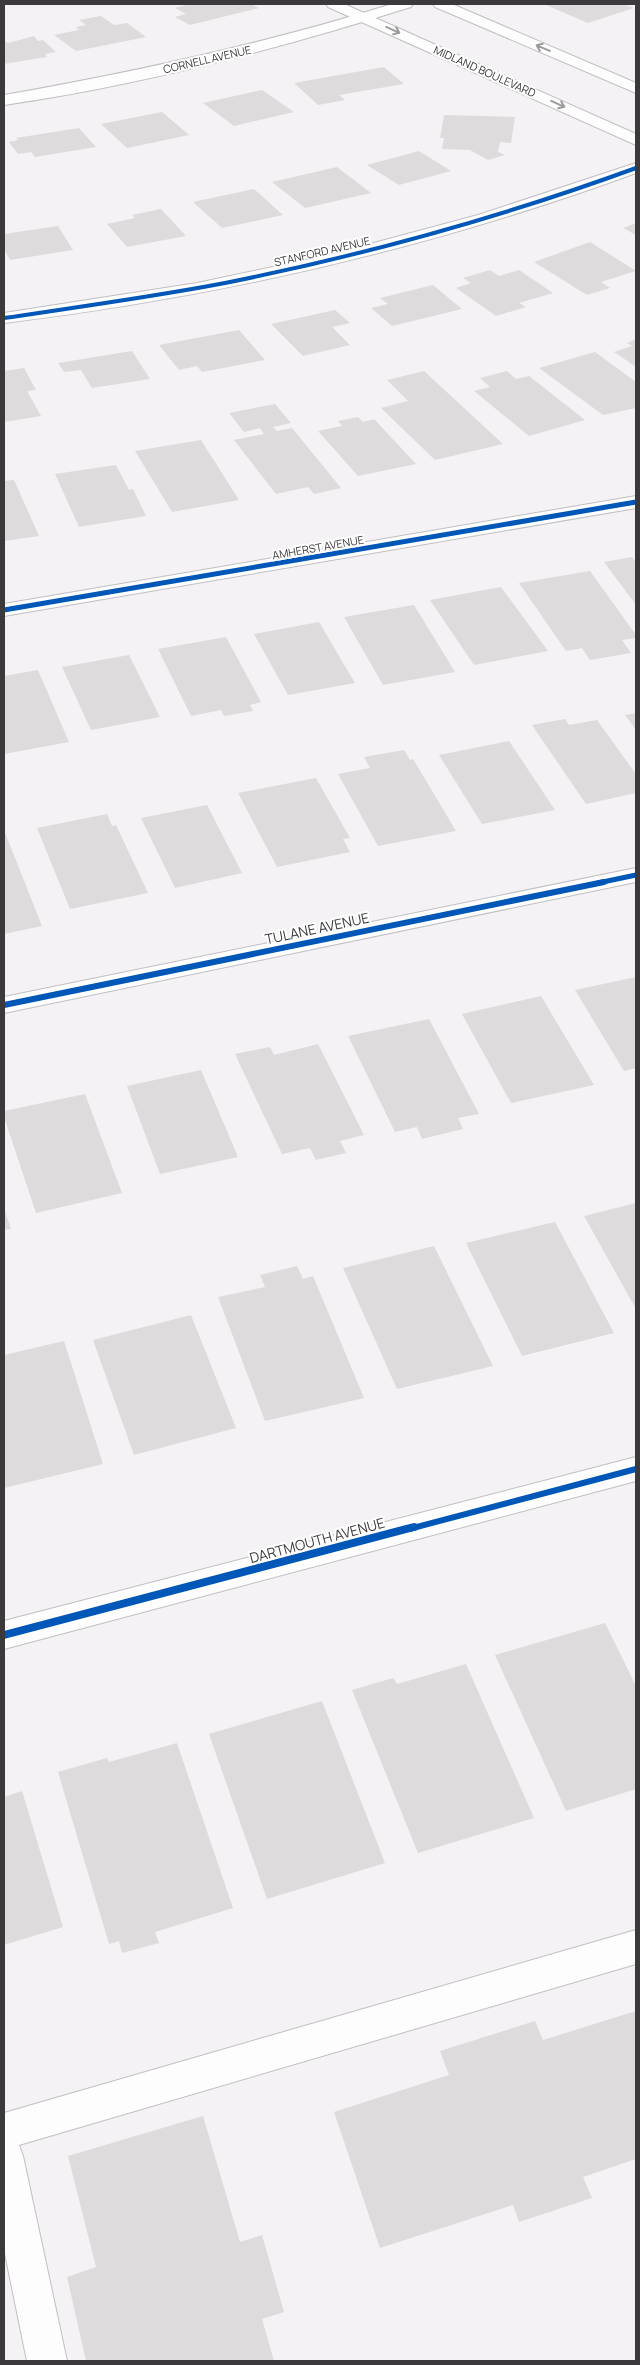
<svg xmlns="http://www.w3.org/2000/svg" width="640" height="2365" font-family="Manrope,sans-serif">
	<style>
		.building { fill: #dddbdb }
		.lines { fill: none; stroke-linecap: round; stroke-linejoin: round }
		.lane-casing { stroke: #c1bfc1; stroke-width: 2 }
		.street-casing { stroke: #c1bfc1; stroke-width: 2 }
		.secondary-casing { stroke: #c1bfc1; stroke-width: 2 }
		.lane { fill: #fdfdfd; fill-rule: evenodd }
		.street { fill: #fdfdfd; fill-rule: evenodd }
		.secondary { fill: #fdfdfd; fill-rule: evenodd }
		.cycleway-far3-casing { stroke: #fff; stroke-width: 5.5 }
		.cycleway-far2-casing { stroke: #fff; stroke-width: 8 }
		.cycleway-far1-casing { stroke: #fff; stroke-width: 9 }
		.cycleway-casing { stroke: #fff; stroke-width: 11 }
		.cycleway-far3 { stroke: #0057b8; stroke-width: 4 }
		.cycleway-far2 { stroke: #0057b8; stroke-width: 5 }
		.cycleway-far1 { stroke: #0057b8; stroke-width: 6 }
		.cycleway { stroke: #0057b8; stroke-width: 8 }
		.oneway { stroke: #9c9b9c }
		.labels { text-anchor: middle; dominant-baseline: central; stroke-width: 4; stroke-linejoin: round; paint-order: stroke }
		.far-street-label { font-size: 11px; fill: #3b393b; stroke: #fff }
		.street-label { font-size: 14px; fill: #3b393b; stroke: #fff }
	</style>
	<rect width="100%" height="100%" fill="#f4f2f4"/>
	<path class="building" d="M 190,4 L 251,4 L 259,8 L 190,25 L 175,17 L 186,14 L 175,8 Z
		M 550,4 L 623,4 L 634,8 L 588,23 L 546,5 Z
		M 101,16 L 114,25 L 127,23 L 146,37 L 76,51 L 54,35 L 79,30 L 76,27 L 86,25 L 79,20 Z
		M 34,36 L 38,41 L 43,40 L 56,52 L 45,54 L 47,57 L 4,64 L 4,41 L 8,43 Z
		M 384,67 L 404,84 L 339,95 L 345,100 L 318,105 L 294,83 Z
		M 262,90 L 294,112 L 234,126 L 203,103 Z
		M 162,112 L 189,135 L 127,148 L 101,124 Z
		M 444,115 L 515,117 L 511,143 L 500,142 L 498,152 L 505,155 L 488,160 L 470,150 L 442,149 L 444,138 L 440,138 Z
		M 79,128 L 96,147 L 35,157 L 31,152 L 18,154 L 9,142 L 18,140 L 16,138 Z
		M 419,151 L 451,171 L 399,185 L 367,165 Z
		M 337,167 L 371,193 L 305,208 L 272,182 Z
		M 254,189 L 283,215 L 222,228 L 193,202 Z
		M 161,209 L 186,236 L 127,247 L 107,224 L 135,218 L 132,215 Z
		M 636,223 L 636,235 L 623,228 Z
		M 58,226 L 73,250 L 10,260 L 4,249 L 4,234 Z
		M 590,242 L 636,271 L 601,282 L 610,288 L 587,295 L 534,262 Z
		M 490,270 L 499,276 L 519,270 L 553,293 L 519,303 L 526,307 L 496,316 L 456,288 L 471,283 L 463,278 Z
		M 433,285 L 462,309 L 392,326 L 371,308 L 388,304 L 380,298 Z
		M 335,310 L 350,323 L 332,327 L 350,345 L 303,356 L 271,324 Z
		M 239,330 L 265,360 L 202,372 L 197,366 L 179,370 L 159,345 Z
		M 636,339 L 636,367 L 614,352 L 632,346 L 627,343 Z
		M 132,351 L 150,379 L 92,388 L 81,370 L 64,372 L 58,363 Z
		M 595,352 L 636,382 L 636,408 L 603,415 L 539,368 Z
		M 24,368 L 36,390 L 27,391 L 41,416 L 4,422 L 4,371 Z
		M 424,371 L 503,444 L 435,460 L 381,408 L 408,401 L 387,380 Z
		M 507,371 L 516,379 L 529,376 L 585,420 L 529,436 L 474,391 L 490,387 L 480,378 Z
		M 275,404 L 291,423 L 273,427 L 277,431 L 292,428 L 341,488 L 314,494 L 308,487 L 276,494 L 234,440 L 264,434 L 260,428 L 244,432 L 229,413 Z
		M 358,417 L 363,422 L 374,419 L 416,464 L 358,476 L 318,431 L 342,426 L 338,421 Z
		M 201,440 L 239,500 L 172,512 L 135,451 Z
		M 116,465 L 129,490 L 133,489 L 146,516 L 79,527 L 55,474 Z
		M 14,480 L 39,536 L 4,541 L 4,481 Z
		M 632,557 L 636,562 L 636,605 L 604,562 Z
		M 590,571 L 636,635 L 636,638 L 622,640 L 631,653 L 590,660 L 582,648 L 566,651 L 519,583 Z
		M 501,587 L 548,651 L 474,665 L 430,600 Z
		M 414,605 L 455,672 L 383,685 L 344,617 Z
		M 319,622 L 355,683 L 288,695 L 254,634 Z
		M 226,637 L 261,702 L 250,705 L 253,711 L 224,716 L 221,710 L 191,716 L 158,649 Z
		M 129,655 L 160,717 L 91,730 L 62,667 Z
		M 38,670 L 69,742 L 4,754 L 4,676 Z
		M 636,713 L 636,730 L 625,715 Z
		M 565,719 L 569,725 L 597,720 L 636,774 L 636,793 L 586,804 L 532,725 Z
		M 509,741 L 555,810 L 482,824 L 439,755 Z
		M 404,750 L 410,760 L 413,759 L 456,831 L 378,846 L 338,774 L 370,768 L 364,757 Z
		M 316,778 L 350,838 L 343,839 L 350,852 L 277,867 L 238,793 Z
		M 207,805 L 242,873 L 175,888 L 141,818 Z
		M 107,814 L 112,826 L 116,825 L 148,893 L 70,909 L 37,828 Z
		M 4,830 L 42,926 L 4,934 Z
		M 636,977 L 636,1068 L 624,1071 L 575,990 Z
		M 541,996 L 594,1085 L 511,1103 L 462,1014 Z
		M 429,1019 L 479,1114 L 458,1118 L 463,1129 L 422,1139 L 417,1127 L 395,1132 L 348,1036 Z
		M 318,1044 L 364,1135 L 340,1141 L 346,1153 L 316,1160 L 310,1148 L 282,1154 L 235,1054 L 270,1047 L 274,1055 Z
		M 201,1070 L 238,1157 L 160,1174 L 127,1086 Z
		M 85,1094 L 122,1193 L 36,1213 L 4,1117 L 4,1111 Z
		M 636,1203 L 636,1309 L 584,1216 Z
		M 4,1208 L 11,1229 L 4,1230 Z
		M 555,1222 L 614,1333 L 522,1356 L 466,1243 Z
		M 434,1246 L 493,1366 L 397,1389 L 343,1268 Z
		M 297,1266 L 303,1279 L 313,1276 L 364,1398 L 265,1421 L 218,1297 L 265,1287 L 260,1275 Z
		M 191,1315 L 236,1428 L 134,1455 L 93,1340 Z
		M 64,1341 L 103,1464 L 4,1488 L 4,1355 Z
		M 605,1623 L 636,1686 L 636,1789 L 566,1811 L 495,1655 Z
		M 466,1664 L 534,1818 L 418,1853 L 352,1690 L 393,1678 L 397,1684 Z
		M 322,1701 L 385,1863 L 267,1899 L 209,1734 Z
		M 177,1743 L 233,1908 L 155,1932 L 159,1943 L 122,1953 L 119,1941 L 109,1944 L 58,1772 L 107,1758 L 109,1762 Z
		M 22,1791 L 63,1927 L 4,1945 L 4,1797 Z
		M 636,2011 L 636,2159 L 583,2177 L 592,2198 L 519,2222 L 513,2205 L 380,2248 L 334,2112 L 449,2075 L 440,2051 L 535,2021 L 543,2040 Z
		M 203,2116 L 240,2242 L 262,2235 L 284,2312 L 262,2319 L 274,2361 L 86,2361 L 67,2277 L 96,2267 L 68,2156 Z"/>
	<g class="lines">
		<g class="lane-casing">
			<path id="lane" d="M 636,1930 L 636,1964 L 19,2145 L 23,2156 L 67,2361 L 27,2361 L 4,2249 L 4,2113 Z"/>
		</g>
		<g class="street-casing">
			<path id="street" d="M 392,4 L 413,4 L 411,7 C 278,49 142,85 4,105 L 4,95 C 135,72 264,44 392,4 Z
				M 636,163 L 636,173 C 432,248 219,297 4,323 L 4,313 L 197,283 L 329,255 L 478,215 Z
				M 636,496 L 636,508 L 4,616 L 4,604 Z
				M 636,868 L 636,882 L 4,1013 L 4,997 Z
				M 636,1457 L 636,1481 L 4,1649 L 4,1621 Z"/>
		</g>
		<g class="secondary-casing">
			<path id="secondary" d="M 326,4 L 344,4 L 636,134 L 636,145 L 328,7 Z
				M 433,4 L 452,4 L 636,83 L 636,93 L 435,7 Z"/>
		</g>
		<use href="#lane" class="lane"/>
		<use href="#street" class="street"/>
		<use href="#secondary" class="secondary"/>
		<g class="cycleway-far3-casing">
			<path id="cycleway-far3" d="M 4,318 C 78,307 152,297 225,283 C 365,255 502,217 636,168"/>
		</g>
		<g class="cycleway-far2-casing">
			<path id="cycleway-far2" d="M 4,610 L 636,502
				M 598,883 L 636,875"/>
		</g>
		<g class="cycleway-far1-casing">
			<path id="cycleway-far1" d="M 4,1005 L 604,882
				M 409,1529 L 636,1469"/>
		</g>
		<g class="cycleway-casing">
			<path id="cycleway" d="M 4,1635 L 414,1527"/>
		</g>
		<use href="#cycleway-far3" class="cycleway-far3"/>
		<use href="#cycleway-far2" class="cycleway-far2"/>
		<use href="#cycleway-far1" class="cycleway-far1"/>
		<use href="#cycleway" class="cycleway"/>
	</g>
	<defs><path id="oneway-shaft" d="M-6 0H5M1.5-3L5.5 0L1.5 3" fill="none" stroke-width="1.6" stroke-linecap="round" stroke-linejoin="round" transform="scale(1.25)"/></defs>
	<g class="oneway">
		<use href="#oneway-shaft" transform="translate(393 30) rotate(24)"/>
		<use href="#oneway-shaft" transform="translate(543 48) rotate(-157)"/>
		<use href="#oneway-shaft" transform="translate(558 104) rotate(24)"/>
	</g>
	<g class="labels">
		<g class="far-street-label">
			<text transform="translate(207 59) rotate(-13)">CORNELL AVENUE</text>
			<text transform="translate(485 71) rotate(24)">MIDLAND BOULEVARD</text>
			<text transform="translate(322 251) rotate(-13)">STANFORD AVENUE</text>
			<text transform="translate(318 547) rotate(-10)">AMHERST AVENUE</text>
		</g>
		<g class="street-label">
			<text transform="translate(317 928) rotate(-12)">TULANE AVENUE</text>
			<text transform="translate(317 1540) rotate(-15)">DARTMOUTH AVENUE</text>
		</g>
	</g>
	<rect width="640" height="2365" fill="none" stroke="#3b393b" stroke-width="10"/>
</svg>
